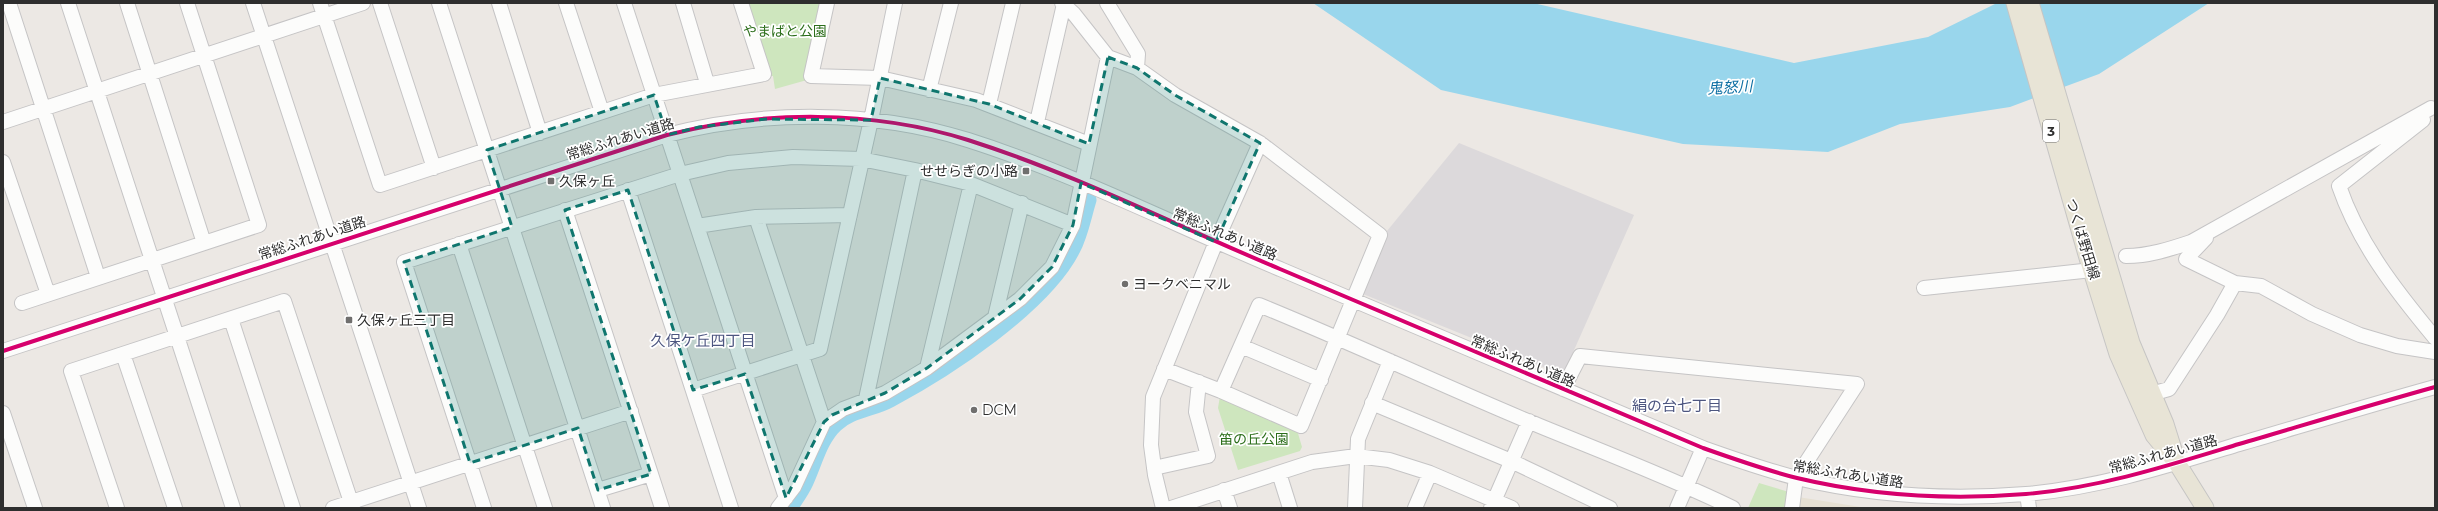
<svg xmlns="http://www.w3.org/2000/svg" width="2438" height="511" font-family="Montserrat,'Noto Sans JP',sans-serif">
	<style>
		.industrial { fill: #dcd9db }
		.education { fill: #e6e0d3 }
		.green { fill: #cee6be }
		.water { fill: #99d6ec }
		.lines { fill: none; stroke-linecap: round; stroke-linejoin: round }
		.river { stroke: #99d6ec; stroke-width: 17 }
		.minor-casing { stroke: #c5c4c5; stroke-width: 16 }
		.major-casing { stroke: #c6c5c4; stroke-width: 19 }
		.minor { stroke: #fcfcfb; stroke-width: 14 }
		.major { stroke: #e8e4d6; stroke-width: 17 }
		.cycleway-casing { stroke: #fff; stroke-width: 6 }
		.cycleway { stroke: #d6006c; stroke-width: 4 }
		.marked { fill: #0f766e; fill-opacity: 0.2; stroke: #0f766e; stroke-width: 3; stroke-dasharray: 8 5; stroke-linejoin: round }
		.poi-dot { fill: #706f6e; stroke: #fff; stroke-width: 1.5 }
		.labels { text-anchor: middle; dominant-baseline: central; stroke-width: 3.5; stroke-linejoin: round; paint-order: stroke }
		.shield { fill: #fff; stroke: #6d6d6d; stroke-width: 1 }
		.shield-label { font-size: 13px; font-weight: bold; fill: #2e2e2e }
		.park-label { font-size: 14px; fill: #2c6e1b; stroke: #fff }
		.street-label { font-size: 14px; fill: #2e2e2e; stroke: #fff }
		.poi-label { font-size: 14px; fill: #2e2e2e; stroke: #fff; text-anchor: start }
		.water-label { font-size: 15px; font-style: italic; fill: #0d6fa3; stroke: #fff }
		.neighbourhood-label { font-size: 15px; fill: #4d5680; stroke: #fff }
	</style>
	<rect width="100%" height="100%" fill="#ece8e4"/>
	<path class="industrial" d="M 1459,143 L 1634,215 L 1563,375 L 1363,294 L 1387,231 Z"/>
	<path class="education" d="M 1798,497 L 1867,508 L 1796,508 Z"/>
	<path class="green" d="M 746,3 L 821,3 L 807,80 L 775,89 L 773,76 L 768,76 Z
		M 1220,396 L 1297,430 L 1302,447 L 1300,451 L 1238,470 L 1218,408 Z
		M 1759,483 L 1789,492 L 1787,508 L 1748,508 Z"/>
	<path class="water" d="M 1313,3 L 1533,3 L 1794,63 L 1928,37 L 1997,3 L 2209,3 L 2099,74 L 2010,107 L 1900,124 L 1828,152 L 1683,144 L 1441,90 Z"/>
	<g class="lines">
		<path class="river" d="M 789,508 C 794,500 801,491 805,482 C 814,463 819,439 835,424 C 851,409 872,409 890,399 C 946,369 1043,306 1072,249 C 1080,234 1083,216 1088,200"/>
		<g class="minor-casing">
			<path id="minor" d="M 9,3 L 98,277
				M 68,3 L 233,508
				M 127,3 L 204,243
				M 253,3 L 419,508
				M 320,3 L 380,185 L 654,95 L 764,74 L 741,3
				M 380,3 L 434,168
				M 439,3 L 603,508
				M 499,3 L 540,133
				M 566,3 L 602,112
				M 624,3 L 786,498
				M 683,3 L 707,83
				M 827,3 L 811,76 L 880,78 L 976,100 L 1089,144
				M 1062,3 L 1074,14 L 1108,57 L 1137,68 L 1175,95 L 1260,143 L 1380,235 L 1301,426 L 1221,391 L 1164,369
				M 1107,3 L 1138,54 L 1137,68
				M 929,90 L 951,3
				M 989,104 L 1013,3
				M 2423,120 L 2339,186 C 2359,244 2396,291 2435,338
				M 3,122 L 363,3
				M 1037,122 L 1064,4
				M 3,162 L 48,294
				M 628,190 L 731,508
				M 565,210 L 662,508
				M 756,217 L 824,422
				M 697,226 L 756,217 L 850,215
				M 2206,238 L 2186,259 L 2235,283
				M 459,244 L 545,508
				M 2126,256 C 2149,256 2170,249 2191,242 L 2431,108
				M 1924,288 L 2092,270
				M 22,303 L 259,225 L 187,3
				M 995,317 L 1022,203
				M 231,319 L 293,508
				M 1241,346 L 1321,380
				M 3,351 L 667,135 C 763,110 873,110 968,140 C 1075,174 1177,226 1280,269 C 1421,329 1562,389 1703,448 C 1734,459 1765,470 1797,478 C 1872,496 1950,500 2026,494 C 2099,488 2170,465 2239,444 C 2304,425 2370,405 2435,387
				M 123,354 L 175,508
				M 927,368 L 971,184
				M 1563,389 L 1580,356 L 1857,384 L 1796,478 L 1792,508
				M 693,390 L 820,349 L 871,120 L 895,3
				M 1221,391 L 1259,305 C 1350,342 1439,384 1530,422 C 1598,450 1667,476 1733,508
				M 2151,394 L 2169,389 L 2217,315 L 2235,283 L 2261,286 L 2312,314 L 2360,335 L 2397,346 L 2435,352
				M 866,399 L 915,170
				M 1372,403 L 1511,461 L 1610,508
				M 3,413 L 35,508
				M 1154,468 L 1208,456 L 1196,412 L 1199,382
				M 1279,473 L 1290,508
				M 598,490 L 651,474
				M 1224,490 L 1230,508
				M 2027,494 L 2029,508
				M 117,508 L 71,371 L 284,301 L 353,508
				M 333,508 L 631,411
				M 484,508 L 404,262 L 680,174 L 728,163 L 793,157 L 861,159 L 915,170 L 971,184 L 1073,225
				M 778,508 L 794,487 L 824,422 L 843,409 L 885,393 L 927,368 L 1020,299 L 1052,267 L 1073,225 L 1108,57
				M 1163,508 L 1155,475 L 1151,445 L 1153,397 L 1216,242 L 1260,143
				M 1171,508 L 1312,462 L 1356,456 L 1389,460 L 1430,473 L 1512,508
				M 1355,508 L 1358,439 L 1390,361
				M 1415,508 L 1430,473
				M 1491,508 L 1529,421
				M 1677,508 L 1703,448"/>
		</g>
		<g class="major-casing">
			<path id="major" d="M 2015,3 L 2088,258 L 2118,354 L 2154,435 L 2177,463 L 2205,508
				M 2030,3 L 2131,343 L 2165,424 L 2175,456"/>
		</g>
		<use href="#minor" class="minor"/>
		<use href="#major" class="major"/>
		<g class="cycleway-casing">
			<path id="cycleway" d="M 3,351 L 667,135 C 763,110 873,110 968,140 C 1075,174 1177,226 1280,269 C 1421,329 1562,389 1703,448 C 1734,459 1765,470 1797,478 C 1872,496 1950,500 2026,494 C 2099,488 2170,465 2239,444 C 2304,425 2370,405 2435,387"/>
		</g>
		<use href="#cycleway" class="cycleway"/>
	</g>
	<path class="marked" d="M 1108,57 L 1137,68 L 1175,95 L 1260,143 L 1216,242 L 1081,183 L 1073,225 L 1052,267 L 1020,299 L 927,368 L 885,393 L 832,415 L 824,422 L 786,498 L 745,374 L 693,390 L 628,190 L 565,210 L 651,474 L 598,490 L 578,428 L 470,463 L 404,262 L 512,227 L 487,150 L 654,95 L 667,135 L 699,127 L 766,119 L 871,120 L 880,78 L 989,104 L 1089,144 Z"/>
	<g class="poi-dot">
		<rect x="1022" y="167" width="8" height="8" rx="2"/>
		<rect x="547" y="177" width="8" height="8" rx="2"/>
		<circle cx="1125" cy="284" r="4"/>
		<rect x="345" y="316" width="8" height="8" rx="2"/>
		<circle cx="974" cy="410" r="4"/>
	</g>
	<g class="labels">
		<rect class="shield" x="2043" y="120" width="16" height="22" rx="3"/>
		<g class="shield-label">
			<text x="2051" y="131">3</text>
		</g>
		<g class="park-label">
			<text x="785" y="31">やまばと公園</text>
			<text x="1254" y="439">笛の丘公園</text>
		</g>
		<g class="street-label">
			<text transform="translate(620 139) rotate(-17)">常総ふれあい道路</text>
			<text transform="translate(1225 234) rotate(23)">常総ふれあい道路</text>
			<text transform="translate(312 238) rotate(-18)">常総ふれあい道路</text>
			<text transform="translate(2083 239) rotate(73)">つくば野田線</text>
			<text transform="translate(1523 361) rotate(23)">常総ふれあい道路</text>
			<text transform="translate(2163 454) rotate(-15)">常総ふれあい道路</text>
			<text transform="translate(1848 474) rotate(9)">常総ふれあい道路</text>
		</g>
		<g class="poi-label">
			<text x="1018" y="171" text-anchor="end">せせらぎの小路</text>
			<text x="559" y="181">久保ヶ丘</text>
			<text x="1133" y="284">ヨークベニマル</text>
			<text x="357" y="320">久保ヶ丘三丁目</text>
			<text x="982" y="410">DCM</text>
		</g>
		<g class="water-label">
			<text transform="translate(1730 87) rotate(-3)">鬼怒川</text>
		</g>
		<g class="neighbourhood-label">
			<text x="703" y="340">久保ケ丘四丁目</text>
			<text x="1677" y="405">絹の台七丁目</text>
		</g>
	</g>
	<rect width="2438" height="511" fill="none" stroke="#2e2e2e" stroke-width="8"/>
</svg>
